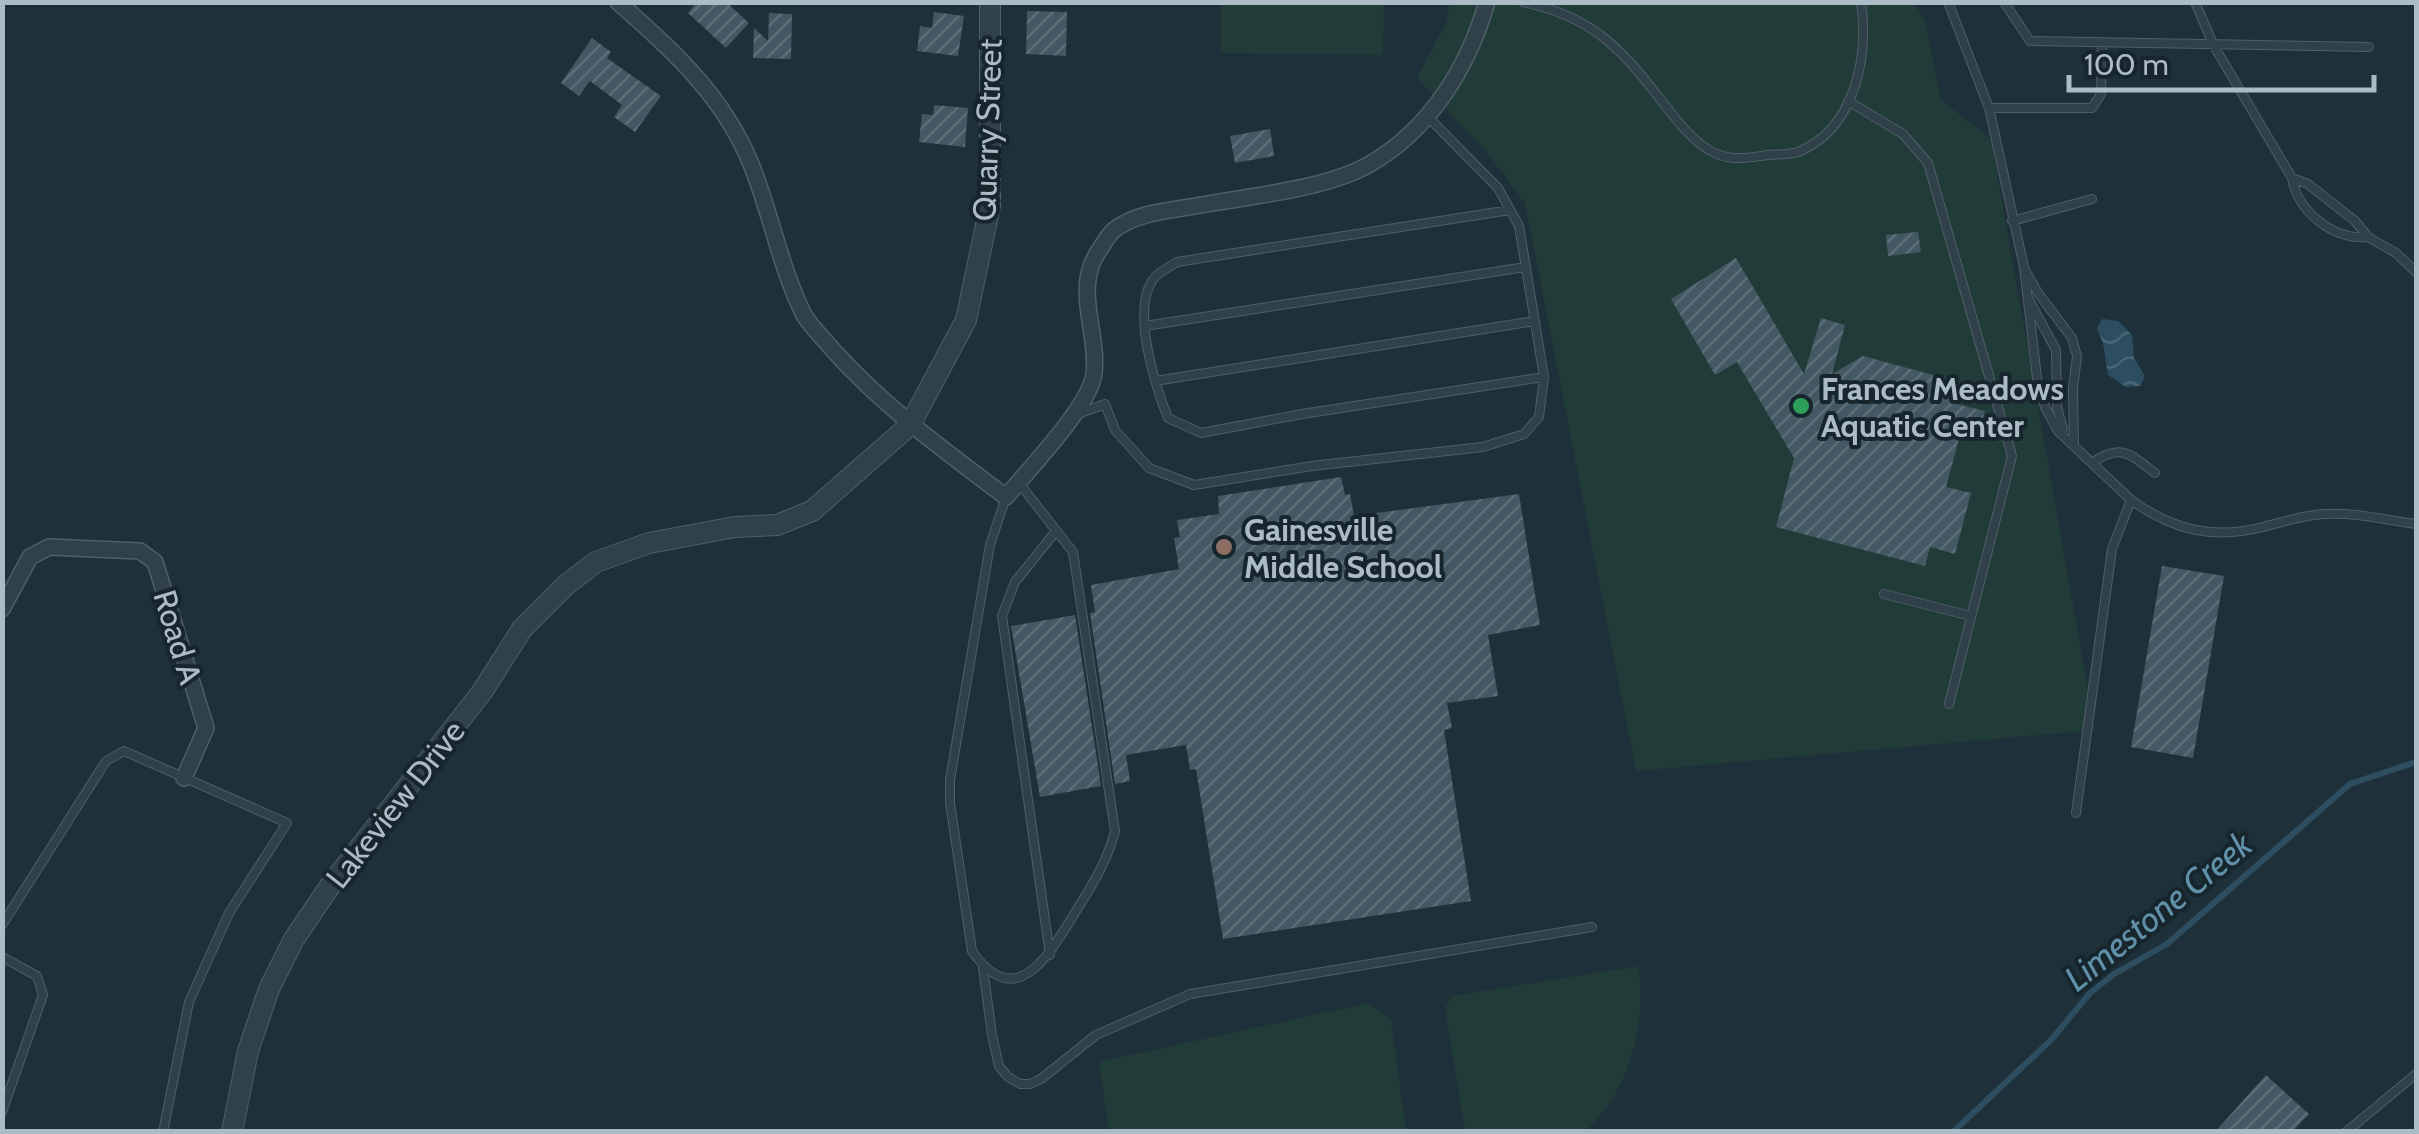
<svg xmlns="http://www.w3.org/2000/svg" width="2419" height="1134" font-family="Cabin,sans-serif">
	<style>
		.pitch { fill: #213c38 }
		.water { fill: url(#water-waves) }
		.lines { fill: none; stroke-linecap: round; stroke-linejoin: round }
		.stream { stroke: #2d4e60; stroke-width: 6 }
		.building { fill: url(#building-hatch) }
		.service-casing { stroke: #4f5f67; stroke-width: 10 }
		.minor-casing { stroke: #4f5f67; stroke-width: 18 }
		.tertiary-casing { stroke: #4f5f67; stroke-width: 22 }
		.service { stroke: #314149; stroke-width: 8 }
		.minor { stroke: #314149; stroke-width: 15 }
		.tertiary { stroke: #314149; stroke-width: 20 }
		.leisure-dot { fill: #2e9e5b; stroke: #17262d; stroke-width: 4 }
		.education-dot { fill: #8d6e63; stroke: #17262d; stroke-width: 4 }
		.labels { text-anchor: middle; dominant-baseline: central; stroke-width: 8; stroke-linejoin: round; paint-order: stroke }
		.street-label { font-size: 32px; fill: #abbcc6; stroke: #17262d }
		.poi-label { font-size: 32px; font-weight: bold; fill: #abbcc6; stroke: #17262d; text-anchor: start }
		.water-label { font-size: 35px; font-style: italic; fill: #6091a9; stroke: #17262d }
	</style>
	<defs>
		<pattern id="water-waves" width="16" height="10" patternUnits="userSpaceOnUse" patternTransform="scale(2.5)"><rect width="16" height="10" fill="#2d4e60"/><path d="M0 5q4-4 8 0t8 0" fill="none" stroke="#496675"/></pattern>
		<pattern id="building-hatch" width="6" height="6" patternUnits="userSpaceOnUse" patternTransform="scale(2.5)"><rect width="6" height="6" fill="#435863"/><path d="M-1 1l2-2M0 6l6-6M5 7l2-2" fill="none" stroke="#5b6e78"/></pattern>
	</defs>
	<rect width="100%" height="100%" fill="#1e3039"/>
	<path class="pitch" d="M 1221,3 L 1384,3 L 1383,55 L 1221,53 Z
		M 1449,3 L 1915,3 L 1926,25 L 1941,100 L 1991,139 L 2095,730 L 1636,771 L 1525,203 L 1486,151 L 1417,78 L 1447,20 Z
		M 1638,966 C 1647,1026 1630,1089 1585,1132 L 1465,1131 L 1445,1008 L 1452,996 Z
		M 1368,1003 L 1391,1019 L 1406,1131 L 1109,1131 L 1099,1062 Z"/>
	<path class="water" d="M 2102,319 L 2118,321 L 2132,335 L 2134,358 L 2145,376 L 2140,386 L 2126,387 L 2108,375 L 2103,343 L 2097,329 Z"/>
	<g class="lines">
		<path class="stream" d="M 1953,1132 L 2051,1040 L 2090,993 L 2114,974 L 2167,944 L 2350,784 L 2416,762"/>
	</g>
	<path class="building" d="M 697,2 L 726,2 L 749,23 L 726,48 L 688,13 Z
		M 1027,11 L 1067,12 L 1066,56 L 1026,54 Z
		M 934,12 L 964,16 L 958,56 L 917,51 L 920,26 L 932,28 Z
		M 769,13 L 792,14 L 791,59 L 753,58 L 754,28 L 768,41 Z
		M 592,38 L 611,52 L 607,58 L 661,96 L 635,132 L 614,117 L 622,105 L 590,81 L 579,96 L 561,83 Z
		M 934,105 L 968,108 L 965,147 L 919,142 L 922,114 L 933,115 Z
		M 1270,129 L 1274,156 L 1235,163 L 1230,136 Z
		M 1918,232 L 1921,252 L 1888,256 L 1886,235 Z
		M 1736,258 L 1804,374 L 1821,318 L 1845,325 L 1832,374 L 1863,356 L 1963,383 L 1957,404 L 1985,411 L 1977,440 L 1960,435 L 1946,487 L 1971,493 L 1955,554 L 1930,547 L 1925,566 L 1776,527 L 1794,458 L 1737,362 L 1715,375 L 1671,299 Z
		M 1341,477 L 1345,495 L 1350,494 L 1354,516 L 1519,494 L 1540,625 L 1488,635 L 1498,696 L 1447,703 L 1452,728 L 1444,730 L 1471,901 L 1223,939 L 1196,769 L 1190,770 L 1186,745 L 1126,755 L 1130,781 L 1115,784 L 1090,613 L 1095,612 L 1091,585 L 1179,569 L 1174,538 L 1180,537 L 1177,520 L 1219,514 L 1218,496 Z
		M 2162,566 L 2224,576 L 2193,758 L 2131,747 Z
		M 1075,615 L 1101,786 L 1040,797 L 1011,626 Z
		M 2266,1075 L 2309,1114 L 2292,1132 L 2215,1132 Z"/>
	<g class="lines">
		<g class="service-casing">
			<path id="service" d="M 1523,2 C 1588,16 1618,44 1657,95 C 1672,114 1688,137 1709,150 C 1729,162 1746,158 1768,155 C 1777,154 1789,155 1798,152 C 1855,129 1869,57 1861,2
				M 1948,2 L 1989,108 L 2092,108 L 2101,94 L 2102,43
				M 2004,2 L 2030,41 L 2369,47
				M 2195,2 L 2214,46 L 2292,178 C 2298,212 2333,240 2368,237
				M 1848,101 L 1903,134 L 1928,163 L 2012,456 L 1949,704
				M 1989,108 L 2024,267 L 2038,386 L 2045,407 L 2058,431 L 2131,500
				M 2292,178 L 2308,184 L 2355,221 L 2368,237 L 2396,253 L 2416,272
				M 1510,210 L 1177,262 C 1170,267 1156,273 1152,281 C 1132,312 1155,386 1168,418 L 1201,433 L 1302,414 L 1544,377
				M 2012,221 L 2092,199
				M 2025,270 L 2038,293 L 2072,338 L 2077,356 L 2073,389 L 2074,444
				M 2029,300 L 2056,350 L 2057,407 L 2063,429
				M 1145,326 L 1526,267
				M 1155,381 L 1535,321
				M 1078,414 L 1105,404 L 1115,430 L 1149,468 L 1194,485 L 1312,466 L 1483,447 L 1524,434 L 1539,417 L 1544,377 L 1519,226 L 1498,188 L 1427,116
				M 2093,462 C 2121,443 2130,454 2155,473
				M 1006,497 L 990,545 L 950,780 L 950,803 L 972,951 C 1015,1013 1048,957 1073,916 C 1090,888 1107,863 1115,831 L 1073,552 L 1019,483
				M 1884,594 L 1971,616
				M 2076,813 L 2112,549 L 2131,500 C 2173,530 2213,540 2263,527 C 2283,522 2303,515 2324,514 C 2354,512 2386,520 2416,524
				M 2,925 L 106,761 L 124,751 L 287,823 L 229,913 L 189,1002 L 163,1132
				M 1050,955 L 1002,616 L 1015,582 L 1056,531
				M 2,957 L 37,976 L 43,995 L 2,1112
				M 983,968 L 992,1035 L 999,1066 L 1008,1077 L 1020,1084 L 1030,1084 L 1041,1079 L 1096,1035 L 1190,994 L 1592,927
				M 2346,1132 L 2416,1074"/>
		</g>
		<g class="minor-casing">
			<path id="minor" d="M 618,2 C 673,51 723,95 751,164 C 771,213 780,267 804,315 C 811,327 824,339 833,350 C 884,407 945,451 1006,497 C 1028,470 1090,406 1094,374 C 1099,330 1072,288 1100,249 C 1104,243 1109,234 1114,230 C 1136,212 1174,210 1201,205 C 1250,196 1327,189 1370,164 C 1430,129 1468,68 1487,2
				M 2,609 L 30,557 L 49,547 L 140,551 L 155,562 L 206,728 L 184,778"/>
		</g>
		<g class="tertiary-casing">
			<path id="tertiary" d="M 232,1132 L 248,1051 L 269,989 L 294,939 L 332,883 L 482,692 L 522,629 L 566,585 L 596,562 L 649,543 L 735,527 L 777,525 L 812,511 L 910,425 L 966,320 L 990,206 L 990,2"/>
		</g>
		<use href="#service" class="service"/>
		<use href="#minor" class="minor"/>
		<use href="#tertiary" class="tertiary"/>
	</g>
	<circle class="leisure-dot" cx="1801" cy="406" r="10"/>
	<circle class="education-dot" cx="1224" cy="547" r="10"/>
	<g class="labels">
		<g class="street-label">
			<text transform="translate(987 130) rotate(-88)">Quarry Street</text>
			<text transform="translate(178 637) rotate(73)">Road A</text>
			<text transform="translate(395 804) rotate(-52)">Lakeview Drive</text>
		</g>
		<g class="poi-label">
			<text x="1821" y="388">Frances Meadows<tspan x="1821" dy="37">Aquatic Center</tspan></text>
			<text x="1244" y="529">Gainesville<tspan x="1244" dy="37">Middle School</tspan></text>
		</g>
		<g class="water-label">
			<text transform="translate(2158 911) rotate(-39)">Limestone Creek</text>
		</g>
	</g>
	<rect width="2419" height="1134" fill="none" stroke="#abbcc6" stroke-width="10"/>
	<path d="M2069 75v15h305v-15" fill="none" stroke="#abbcc6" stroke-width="5"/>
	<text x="2084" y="75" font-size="30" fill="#abbcc6" stroke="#17262d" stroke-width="8" paint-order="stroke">100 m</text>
</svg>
